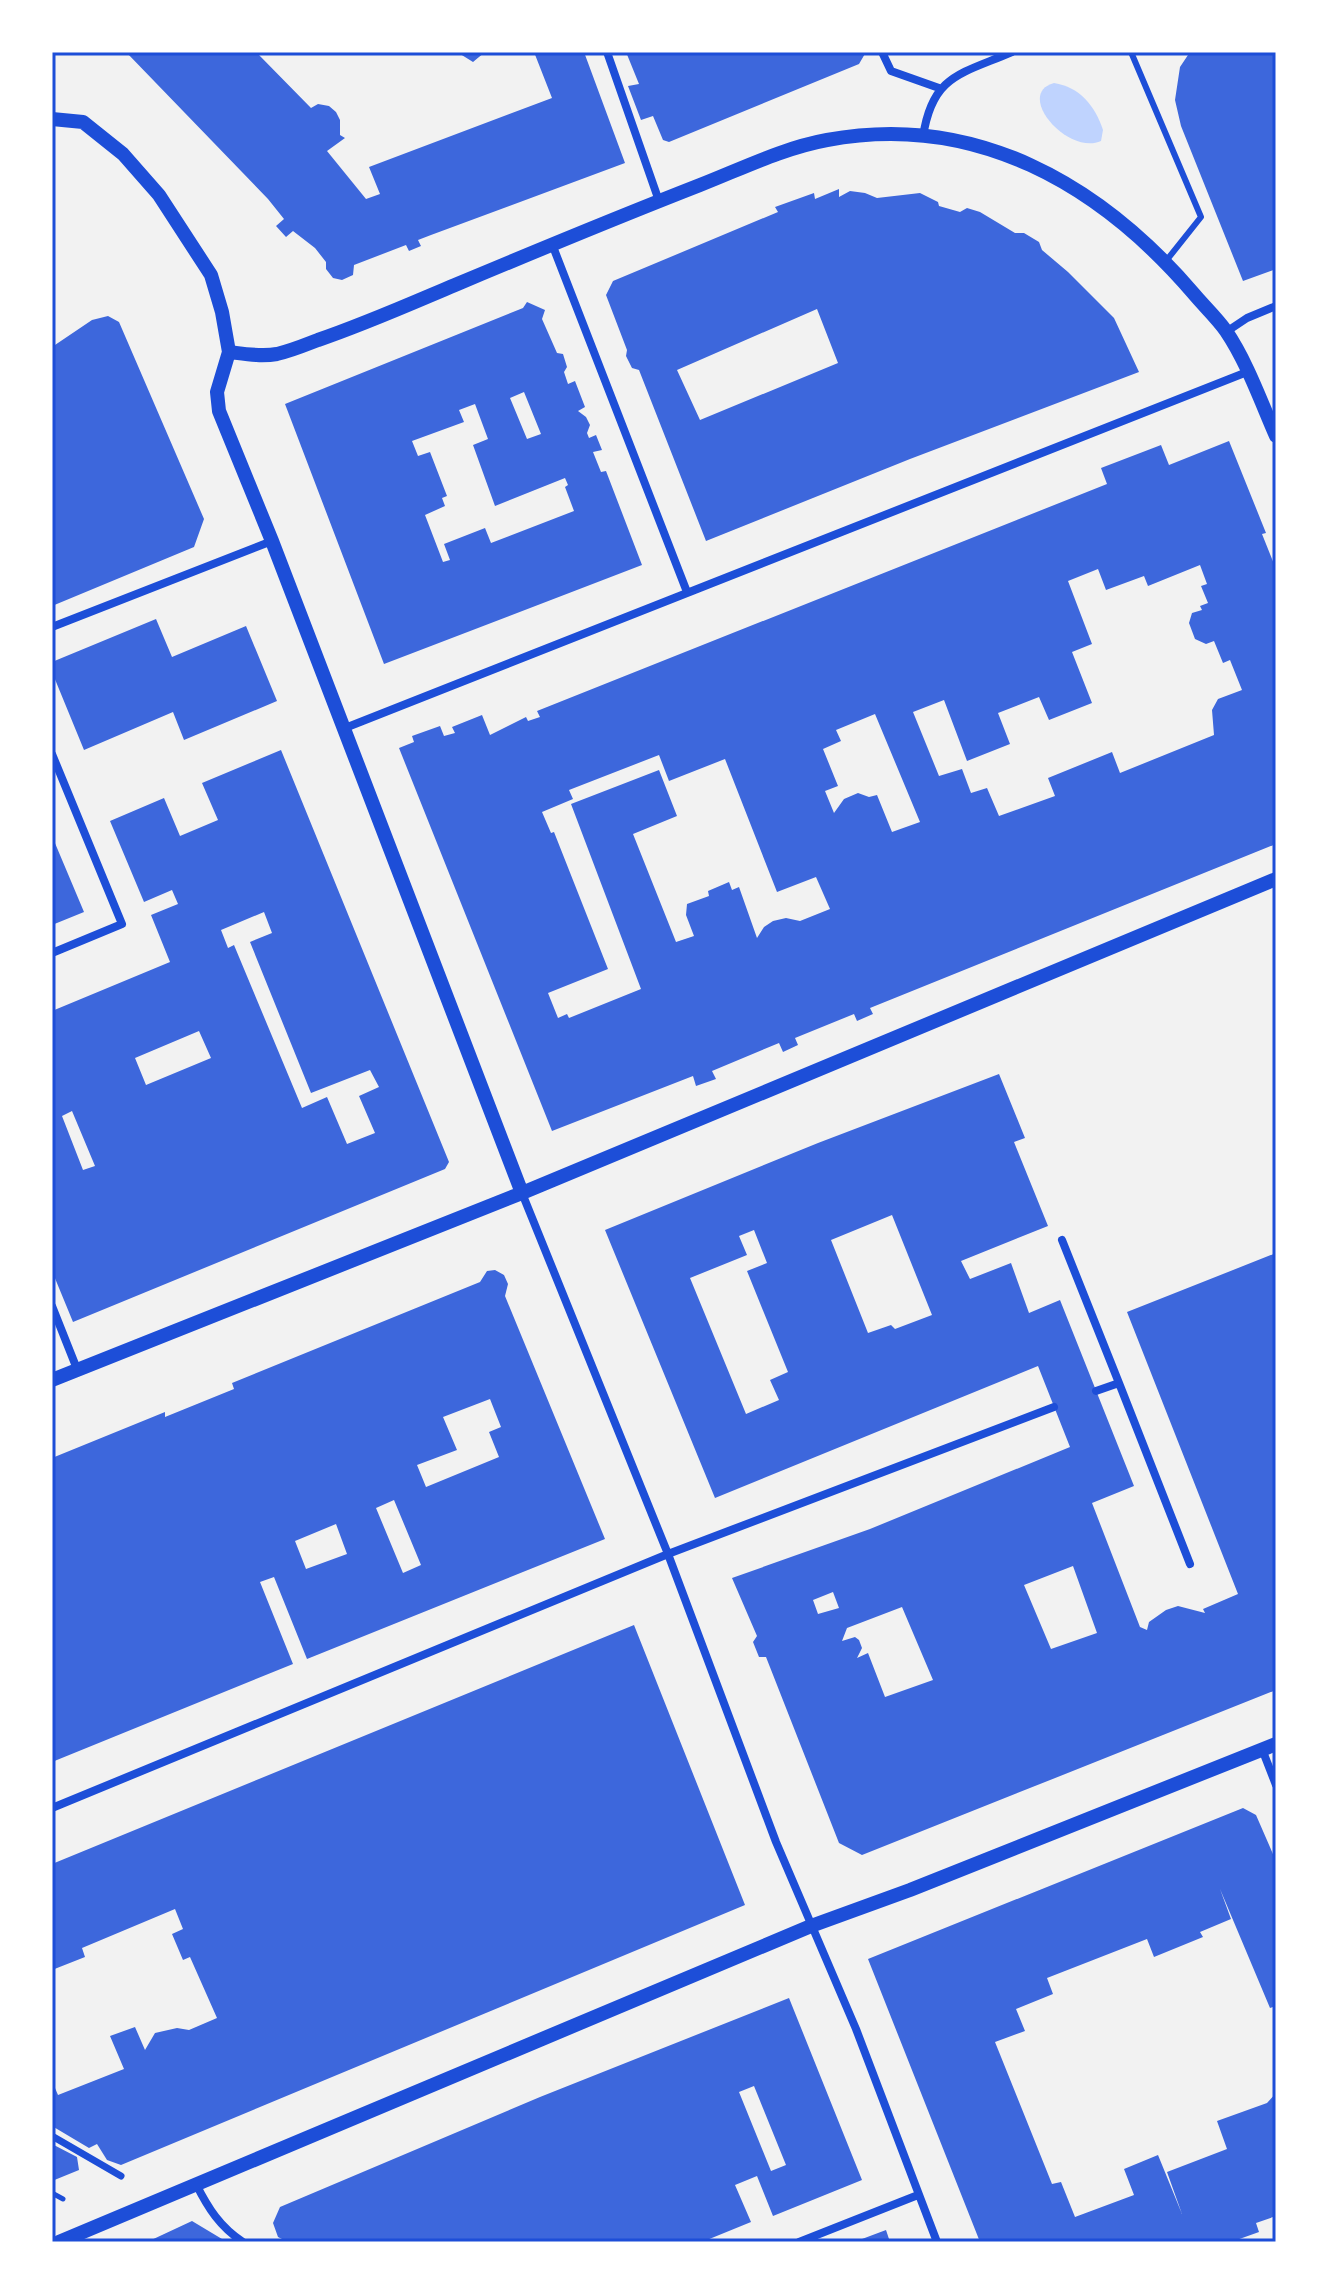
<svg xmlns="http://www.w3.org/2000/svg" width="1328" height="2294" font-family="'Public Sans',sans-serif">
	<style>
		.water { fill: #bfd3fe }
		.building { fill: #3d67dc; fill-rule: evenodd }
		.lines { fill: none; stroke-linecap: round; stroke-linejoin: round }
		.path { stroke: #1d4ed8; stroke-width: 5 }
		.service { stroke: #1d4ed8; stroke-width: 6 }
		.pedestrian { stroke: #1d4ed8; stroke-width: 7 }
		.minor { stroke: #1d4ed8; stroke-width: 8 }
		.tertiary { stroke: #1d4ed8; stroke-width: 14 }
		.neatline { fill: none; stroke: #1d4ed8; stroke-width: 3 }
	</style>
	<rect width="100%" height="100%" fill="#f2f2f2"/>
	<path class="water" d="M 1054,83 C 1080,87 1095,106 1103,130 L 1101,141 C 1068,156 1014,94 1054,83 Z"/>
	<path class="building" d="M 126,52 L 262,52 L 259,55 L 311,108 L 318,104 L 329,106 L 336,112 L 340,120 L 340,135 L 345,138 L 327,151 L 366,199 L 380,194 L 369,167 L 552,98 L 534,52 L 584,52 L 625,163 L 431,235 L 418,240 L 421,246 L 409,251 L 406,245 L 354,265 L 353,275 L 342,280 L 333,278 L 326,269 L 326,262 L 315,248 L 293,231 L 286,237 L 276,226 L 284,219 L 268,199 Z
		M 457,52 L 485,52 L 473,62 Z
		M 626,52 L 866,52 L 859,64 L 669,142 L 663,140 L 653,116 L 641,120 L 628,86 L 639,84 Z
		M 1190,52 L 1276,52 L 1276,269 L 1243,281 L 1181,126 L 1175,100 L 1180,67 Z
		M 839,189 L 839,197 L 850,191 L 865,193 L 877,198 L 920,193 L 938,202 L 939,206 L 960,212 L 967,208 L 980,212 L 1015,233 L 1024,233 L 1039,242 L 1042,250 L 1068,272 L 1114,318 L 1139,372 L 910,459 L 706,541 L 639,370 L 632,368 L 626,356 L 627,350 L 606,295 L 613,281 L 778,212 L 775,207 L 814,193 L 815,199 ZM 817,309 L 838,363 L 700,420 L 677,370 Z
		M 527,302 L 545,310 L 542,319 L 557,353 L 563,354 L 567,367 L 564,372 L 568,384 L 575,381 L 585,407 L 578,411 L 586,417 L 590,425 L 587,433 L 589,438 L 596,435 L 602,450 L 593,452 L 601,472 L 606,471 L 642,565 L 384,664 L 285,404 L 523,308 ZM 524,392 L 541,434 L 527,439 L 510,398 ZM 475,404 L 488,439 L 473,445 L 495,506 L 565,478 L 568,485 L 565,487 L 574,511 L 491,543 L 485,528 L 444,544 L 450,560 L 443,562 L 425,515 L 445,506 L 442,498 L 447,496 L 430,452 L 418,456 L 412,441 L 464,422 L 459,410 Z
		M 108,316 L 119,322 L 204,519 L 194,547 L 52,606 L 52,347 L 92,320 Z
		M 1229,441 L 1266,533 L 1262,534 L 1276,569 L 1276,844 L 870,1008 L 873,1014 L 857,1021 L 854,1014 L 795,1038 L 798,1045 L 783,1052 L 779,1043 L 712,1071 L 716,1079 L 696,1086 L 693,1076 L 552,1131 L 399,748 L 414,742 L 412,736 L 440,726 L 444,736 L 455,733 L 452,727 L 482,715 L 490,735 L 526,717 L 528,721 L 540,717 L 537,711 L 1107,484 L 1101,468 L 1161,445 L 1169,465 ZM 1200,565 L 1207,584 L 1201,586 L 1208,603 L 1200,606 L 1202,610 L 1192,613 L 1189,623 L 1195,639 L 1206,644 L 1214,641 L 1223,663 L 1230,660 L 1242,690 L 1218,699 L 1212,710 L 1214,735 L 1120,773 L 1112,752 L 1048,778 L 1055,796 L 999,816 L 987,788 L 971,793 L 962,769 L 939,776 L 913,712 L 944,700 L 967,761 L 1010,744 L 998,713 L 1039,697 L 1049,720 L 1092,703 L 1072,652 L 1092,644 L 1068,581 L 1098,569 L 1106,590 L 1144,576 L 1148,586 ZM 875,714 L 920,822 L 892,832 L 877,795 L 869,797 L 858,793 L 844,799 L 834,813 L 825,791 L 838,786 L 823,749 L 841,741 L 836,730 ZM 659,755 L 669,781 L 725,759 L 777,892 L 816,877 L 830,909 L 800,921 L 786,918 L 773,921 L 764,927 L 757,938 L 739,887 L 732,890 L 729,882 L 708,891 L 709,896 L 687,904 L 686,915 L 694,936 L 676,942 L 633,834 L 677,816 L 659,770 L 571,804 L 641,989 L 569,1018 L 567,1014 L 558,1018 L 548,993 L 608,969 L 554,832 L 551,833 L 542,812 L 573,799 L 569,790 Z
		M 156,619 L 172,657 L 246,626 L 277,701 L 184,740 L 173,712 L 84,750 L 52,672 L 52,662 Z
		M 281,750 L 449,1162 L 445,1169 L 73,1322 L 52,1271 L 52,1011 L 170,962 L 151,915 L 178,904 L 172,890 L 144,902 L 110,821 L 164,798 L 180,836 L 218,820 L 202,783 ZM 264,912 L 272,933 L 250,942 L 311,1093 L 370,1070 L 379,1087 L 359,1096 L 375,1133 L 347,1144 L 327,1097 L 302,1108 L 234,945 L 228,948 L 221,930 ZM 199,1031 L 211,1058 L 146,1085 L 135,1058 ZM 72,1111 L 95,1166 L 83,1170 L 62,1116 Z
		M 52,836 L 84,912 L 52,925 Z
		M 999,1074 L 1025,1138 L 1014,1142 L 1048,1226 L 961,1261 L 970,1279 L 1011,1263 L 1029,1313 L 1060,1300 L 1134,1486 L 1092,1503 L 1140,1627 L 1147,1630 L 1149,1622 L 1166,1610 L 1178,1606 L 1205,1613 L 1203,1609 L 1238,1594 L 1127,1312 L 1276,1253 L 1276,1690 L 862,1855 L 839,1843 L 766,1657 L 759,1657 L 753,1642 L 757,1636 L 732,1578 L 870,1529 L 1070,1447 L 1038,1366 L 715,1498 L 605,1230 L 818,1143 ZM 892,1215 L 932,1315 L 895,1329 L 891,1325 L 868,1333 L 831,1240 ZM 754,1230 L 767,1263 L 747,1271 L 788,1372 L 770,1380 L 779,1400 L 746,1414 L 690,1278 L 747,1255 L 739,1236 ZM 1073,1566 L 1097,1633 L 1051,1649 L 1024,1585 ZM 833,1592 L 839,1608 L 818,1614 L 813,1600 ZM 902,1607 L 933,1680 L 885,1697 L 868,1653 L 857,1658 L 862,1648 L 859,1640 L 855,1637 L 842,1641 L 847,1628 Z
		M 495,1270 L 504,1275 L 508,1284 L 505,1296 L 605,1539 L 307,1659 L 274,1577 L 260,1582 L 293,1664 L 52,1762 L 52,1458 L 165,1412 L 165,1417 L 234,1389 L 232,1383 L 480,1282 L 487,1271 ZM 490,1399 L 501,1427 L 489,1432 L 499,1457 L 426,1487 L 417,1465 L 457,1450 L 443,1417 ZM 394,1500 L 421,1565 L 403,1573 L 376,1508 ZM 336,1524 L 347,1554 L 306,1569 L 295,1541 Z
		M 634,1625 L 745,1905 L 121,2165 L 107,2160 L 97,2144 L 89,2148 L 52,2126 L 52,2081 L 58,2095 L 124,2069 L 110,2036 L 135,2027 L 145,2050 L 155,2033 L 177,2028 L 189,2030 L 217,2018 L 190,1957 L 183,1960 L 172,1934 L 183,1929 L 175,1909 L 82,1948 L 85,1957 L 52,1970 L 52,1864 Z
		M 1243,1808 L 1256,1815 L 1276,1861 L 1276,2006 L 1270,2008 L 1220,1889 L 1231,1919 L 1200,1932 L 1203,1937 L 1154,1957 L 1147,1939 L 1047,1978 L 1053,1994 L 1016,2009 L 1025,2031 L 995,2042 L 1052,2184 L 1061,2182 L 1075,2217 L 1134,2195 L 1124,2169 L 1158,2155 L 1182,2214 L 1167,2172 L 1227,2149 L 1217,2121 L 1267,2103 L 1276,2093 L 1276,2216 L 1256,2223 L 1259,2232 L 1231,2242 L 980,2242 L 868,1959 Z
		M 789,1998 L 862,2180 L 773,2216 L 757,2176 L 735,2185 L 751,2222 L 702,2242 L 288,2242 L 278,2237 L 273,2223 L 280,2207 L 540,2097 ZM 754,2086 L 786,2165 L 771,2171 L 739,2092 Z
		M 52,2144 L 77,2157 L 79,2170 L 52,2181 Z
		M 192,2221 L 227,2242 L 147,2242 Z
		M 886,2230 L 890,2242 L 854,2242 Z"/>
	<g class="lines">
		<path class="path" d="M 52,2193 L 63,2199"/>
		<path class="service" d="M 1131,52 L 1201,217 L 1166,261"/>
		<path class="pedestrian" d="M 52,2136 L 121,2176"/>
		<path class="minor" d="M 607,52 L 659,201
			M 882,52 L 891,71 L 939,88
			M 923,137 C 932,75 961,74 1012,52
			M 552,244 L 687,592
			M 1226,332 L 1247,318 L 1276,306
			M 52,627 L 272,541
			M 345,728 L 1247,372
			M 52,754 L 122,924 L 52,953
			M 522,1193 L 668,1554 L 776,1842 L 856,2029 L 937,2242
			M 1062,1240 L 1119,1383 L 1096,1391
			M 52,1306 L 77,1369
			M 1119,1383 L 1190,1564
			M 1262,1749 L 1276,1785
			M 52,1808 L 668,1554 L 1054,1407
			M 196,2184 C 208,2208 220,2227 243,2242
			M 799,2242 L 918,2195"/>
		<path class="tertiary" d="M 52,119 L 83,122 L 123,154 L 159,195 L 211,275 L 222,312 L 229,352 L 217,392 L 219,411 L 272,541 L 522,1193
			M 229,352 C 245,354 261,357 277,354 C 291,351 305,345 318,340 C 365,324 410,304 455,285 C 536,251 618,217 700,185 C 741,169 783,148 827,140 C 975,112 1100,184 1194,294 C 1204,306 1217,318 1226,331 C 1247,362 1261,402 1276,436
			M 52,1380 L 522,1193 L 1276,879
			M 59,2242 L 811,1926 L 910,1890 L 1276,1744"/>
	</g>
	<rect width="1328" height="2294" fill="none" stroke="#ffffff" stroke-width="108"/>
	<rect x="54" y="54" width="1220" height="2186" class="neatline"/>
</svg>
